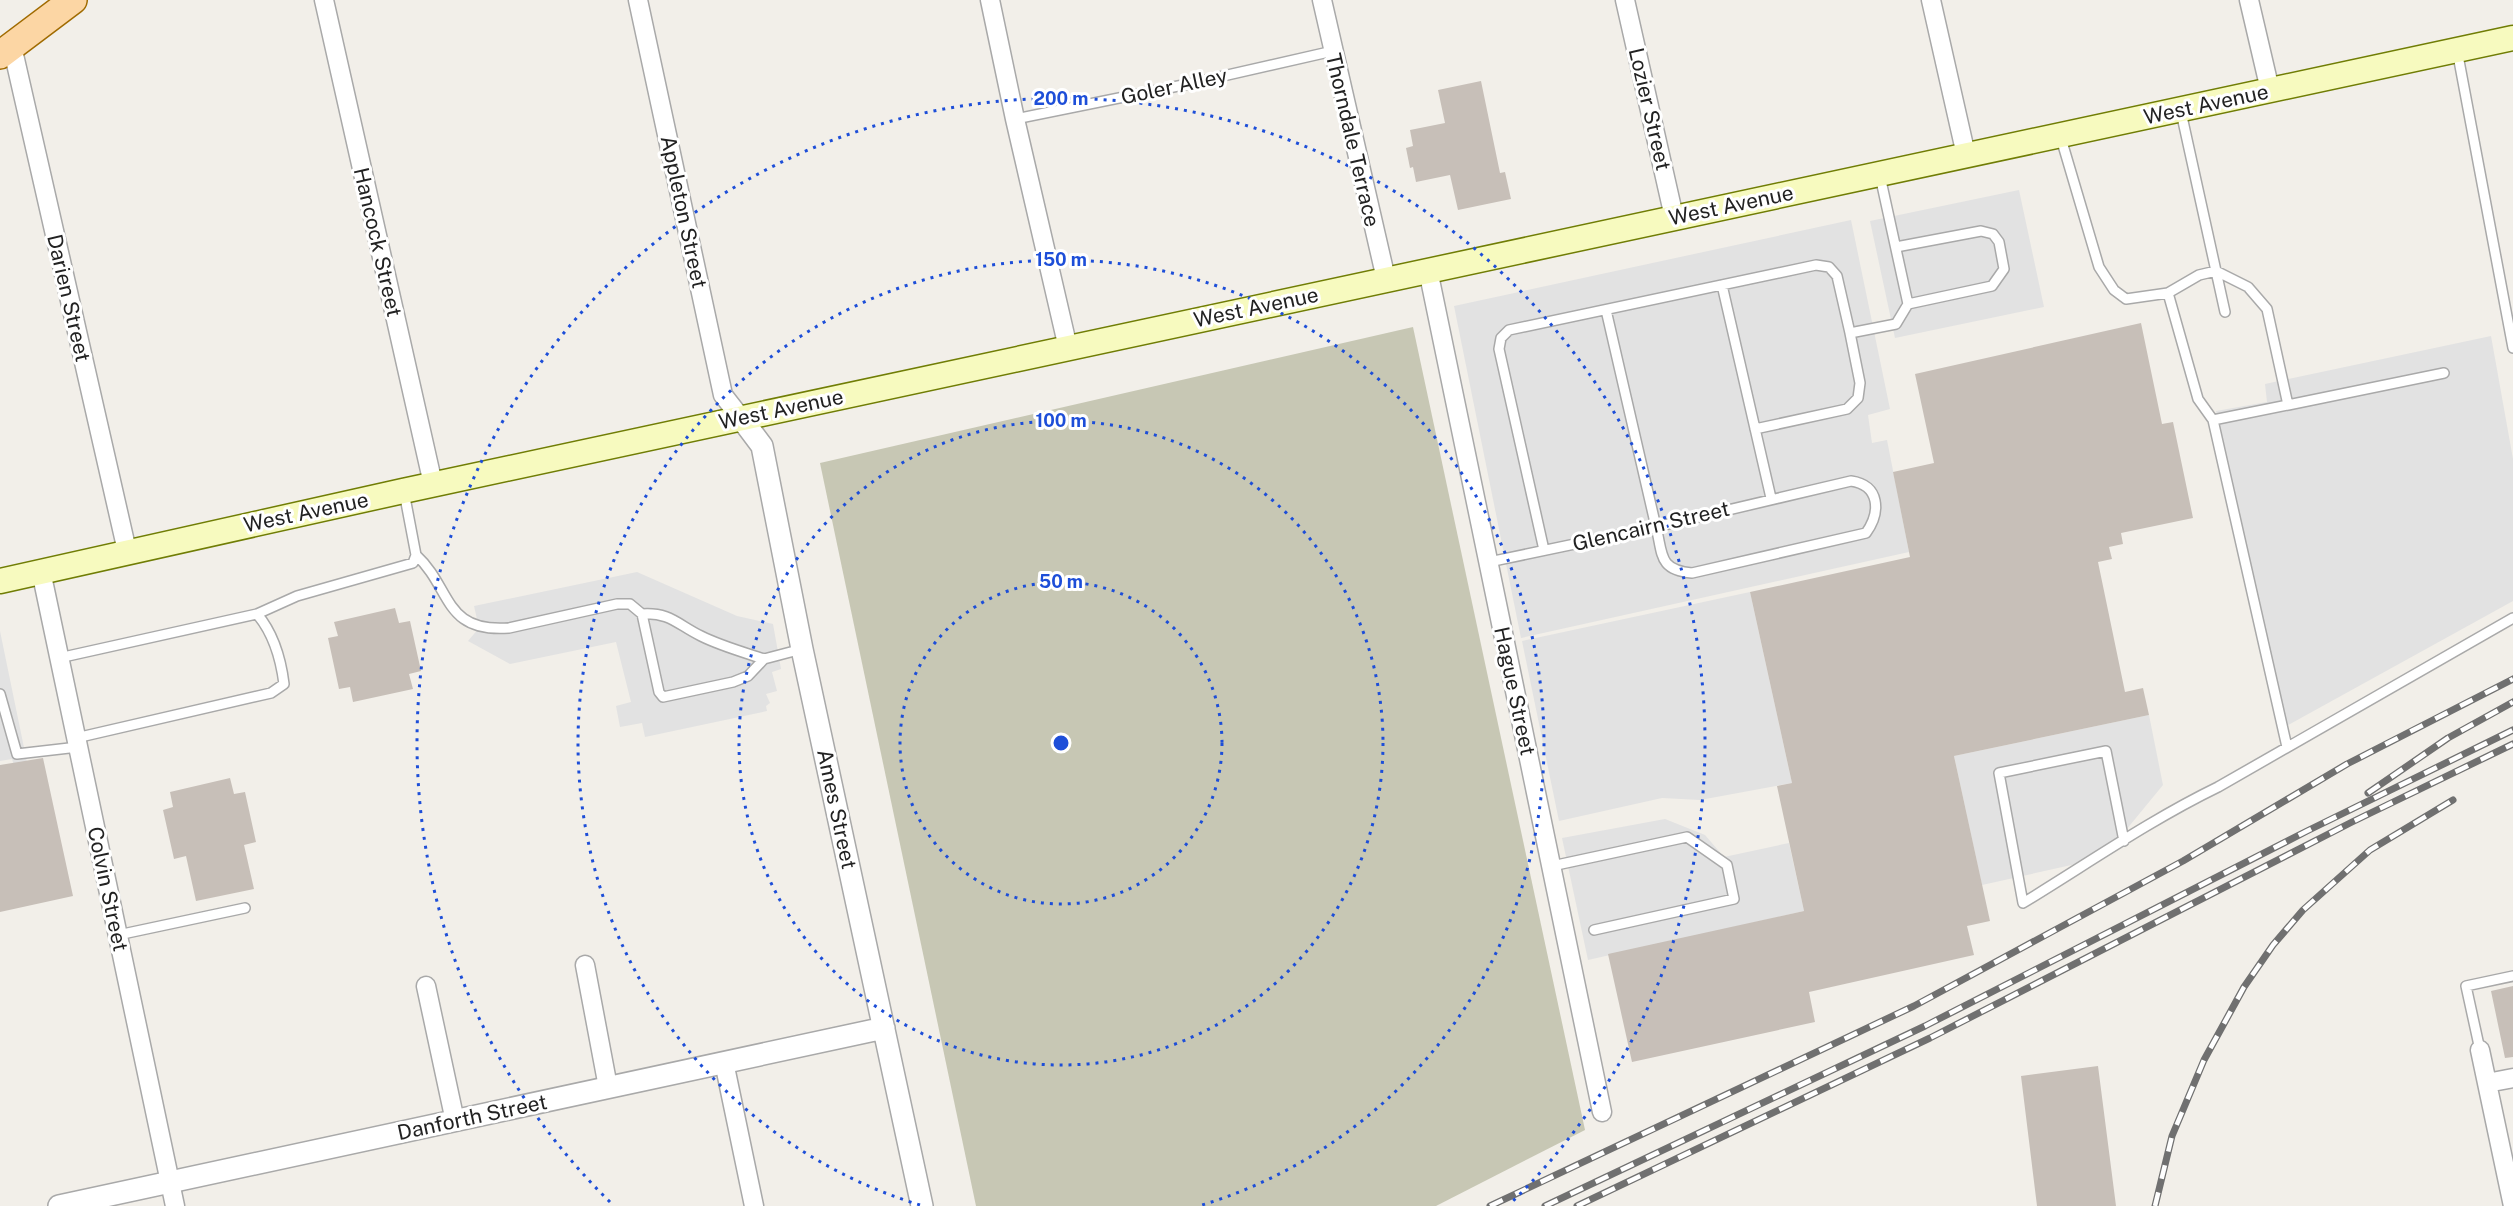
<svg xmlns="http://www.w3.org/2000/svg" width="2513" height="1206" font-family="'Public Sans',sans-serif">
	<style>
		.construction { fill: #c7c7b4 }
		.parking { fill: #e2e2e2 }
		.building { fill: #c7bfb8 }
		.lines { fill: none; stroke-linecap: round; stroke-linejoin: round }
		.service-casing { stroke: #a9a9a9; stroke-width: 12 }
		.minor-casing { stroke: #a9a9a9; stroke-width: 21 }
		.tertiary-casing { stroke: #a9a9a9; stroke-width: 24 }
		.secondary-casing { stroke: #707d05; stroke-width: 27 }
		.primary-casing { stroke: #a06b00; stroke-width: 30 }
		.service { stroke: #fff; stroke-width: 9 }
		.minor { stroke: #fff; stroke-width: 18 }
		.tertiary { stroke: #fff; stroke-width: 21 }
		.secondary { stroke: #f7fabf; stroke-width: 24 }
		.primary { stroke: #fcd6a4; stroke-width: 27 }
		.rail-casing { stroke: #707070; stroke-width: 7 }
		.rail { stroke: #fff; stroke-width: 4.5; stroke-dasharray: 14; stroke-linecap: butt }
		.ring { fill: none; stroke: #1d4ed8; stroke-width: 3; stroke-dasharray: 3 6 }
		.labels { text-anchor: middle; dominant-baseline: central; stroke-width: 6; stroke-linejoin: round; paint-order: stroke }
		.street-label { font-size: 21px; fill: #222; stroke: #fff }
		.centre { fill: #1d4ed8; stroke: #fff; stroke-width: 3 }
		.ring-label { font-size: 18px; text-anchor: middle; font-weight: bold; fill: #1d4ed8; stroke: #fff; stroke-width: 6; stroke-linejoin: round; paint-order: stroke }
	</style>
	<rect width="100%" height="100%" fill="#f2efe9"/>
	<path class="construction" d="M 1413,327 L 1585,1130 L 1436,1206 L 976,1206 L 820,463 Z"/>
	<path class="parking" d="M 2019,190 L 2044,307 L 1895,338 L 1870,221 Z
		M 1851,220 L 1890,409 L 1868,415 L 1872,443 L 1887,440 L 1909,552 L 1521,638 L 1454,306 Z
		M 2491,336 L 2513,459 L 2513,601 L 2279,730 L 2216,411 L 2267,402 L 2265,384 Z
		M 637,572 L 737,616 L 773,624 L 781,669 L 772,672 L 777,691 L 766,694 L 770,703 L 766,706 L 767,711 L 645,737 L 642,723 L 620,727 L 616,706 L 631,702 L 616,642 L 510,664 L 468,641 L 479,628 L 474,606 Z
		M 1750,592 L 1792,783 L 1700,800 L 1662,798 L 1559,821 L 1522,641 Z
		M 0,631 L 28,767 L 15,769 L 12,759 L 0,761 Z
		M 2149,715 L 2163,785 L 2103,858 L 1982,885 L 1954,756 Z
		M 1665,819 L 1705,835 L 1724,857 L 1789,843 L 1804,911 L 1588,960 L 1562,838 Z"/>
	<path class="building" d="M 1481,81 L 1500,173 L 1505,172 L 1511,199 L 1458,210 L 1450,175 L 1416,182 L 1413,167 L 1410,168 L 1406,148 L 1413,146 L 1410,130 L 1445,123 L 1438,90 Z
		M 2141,323 L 2162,424 L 2173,422 L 2193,518 L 2121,533 L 2123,544 L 2109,547 L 2112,559 L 2098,562 L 2125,692 L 2143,688 L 2149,715 L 1954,756 L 1990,921 L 1967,926 L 1974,955 L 1809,992 L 1815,1022 L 1632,1062 L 1608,954 L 1804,911 L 1777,786 L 1792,783 L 1750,592 L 1910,557 L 1893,472 L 1934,463 L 1915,374 Z
		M 395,608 L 399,623 L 410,621 L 421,671 L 409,674 L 413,689 L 353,702 L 350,687 L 339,689 L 328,638 L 338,636 L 334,622 Z
		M 43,758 L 73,896 L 0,912 L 0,765 Z
		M 230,778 L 234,794 L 245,792 L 256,842 L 244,845 L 254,889 L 196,901 L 186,856 L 174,859 L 163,810 L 173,807 L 170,792 Z
		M 2513,986 L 2513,1057 L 2505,1058 L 2491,991 Z
		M 2098,1066 L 2116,1206 L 2037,1206 L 2021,1076 Z"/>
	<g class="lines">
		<g class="service-casing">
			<path id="service" d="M 2457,50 L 2513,348
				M 2181,112 L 2225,312
				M 1015,119 L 1188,84 L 1333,51
				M 2060,135 L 2099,267 L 2114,290 L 2126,299 L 2168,293 L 2198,399 L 2213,420 L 2287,747
				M 1896,247 L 1981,231 L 1993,234 L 1999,242 L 2004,269 L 1992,286 L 1908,304
				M 1722,285 L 1771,498
				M 2168,293 L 2199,275 L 2216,271 L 2248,287 L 2267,309 L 2288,405 L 2444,373
				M 2213,420 L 2288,405
				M 1755,429 L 1847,409 L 1858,398 L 1860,383 L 1850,333
				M 1544,550 L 1499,349 L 1501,338 L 1509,330 L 1816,265 L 1829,267 L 1837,276 L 1850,333 L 1896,324 L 1908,304 L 1880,176
				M 416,555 C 452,588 443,633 509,628 L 617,604 L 630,604 L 642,614 L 659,692 L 663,697 L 733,682 L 748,676 L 764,659 L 802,649
				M 1489,562 L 1656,527 L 1851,481 C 1880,485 1881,512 1866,533 L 1692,573 C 1658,570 1663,554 1656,527 L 1606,310
				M 257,614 L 297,596 L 413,563 L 416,555 L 404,492
				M 642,614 C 670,612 678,625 701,636 C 721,646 743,652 764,659
				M 59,658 L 257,614 C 274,634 281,660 284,684 L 271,693 L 76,738
				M 0,694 L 17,754 L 78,747
				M 2124,841 L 2106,751 L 1999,773 L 2023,903 C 2087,864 2150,820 2218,787 L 2513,618
				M 1552,866 L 1687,837 L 1727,865 L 1734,899 L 1594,930
				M 118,935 L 245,908
				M 2480,1050 L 2466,986 L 2513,976"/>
		</g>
		<g class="minor-casing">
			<path id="minor" d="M 324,0 L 433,484
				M 638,0 L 723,395 L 741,418
				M 990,0 L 1015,119 L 1068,348
				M 1322,0 L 1386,279
				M 1625,0 L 1674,217
				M 1931,0 L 1966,155
				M 2249,0 L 2270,90
				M 12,46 L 127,551
				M 1428,270 L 1602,1112
				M 41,571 L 175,1206
				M 585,965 L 608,1087
				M 426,986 L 455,1121
				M 2480,1050 L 2513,1206
				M 724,1062 L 754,1206
				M 2487,1083 L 2513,1078"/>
		</g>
		<g class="tertiary-casing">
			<path id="tertiary" d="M 741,418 L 762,446 L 802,649 L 922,1206
				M 59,1206 L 884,1028"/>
		</g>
		<g class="secondary-casing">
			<path id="secondary" d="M 0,581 L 403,491 L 2513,38"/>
		</g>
		<g class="primary-casing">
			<path id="primary" d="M 0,55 L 73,0"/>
		</g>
		<use href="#service" class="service"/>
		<use href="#minor" class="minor"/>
		<use href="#tertiary" class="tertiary"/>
		<use href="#secondary" class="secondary"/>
		<use href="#primary" class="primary"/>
		<g class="rail-casing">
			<path id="rail" d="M 2368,793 L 2448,738 L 2513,702
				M 1490,1206 L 1914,1006 L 2183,861 L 2347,764 L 2513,679
				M 1545,1206 L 1925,1026 L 2307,831 L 2513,730
				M 1577,1206 L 1930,1038 L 2352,822 L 2513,744
				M 2155,1206 L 2172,1136 L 2204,1060 L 2244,987 L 2273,945 L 2303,910 L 2370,850 L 2453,800"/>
		</g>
		<use href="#rail" class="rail"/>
	</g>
	<g class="ring">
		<circle cx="1061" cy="743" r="161"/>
		<circle cx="1061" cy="743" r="322"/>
		<path d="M920 1205A483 483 0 1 1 1202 1205"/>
		<path d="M610 1202A644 644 0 1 1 1512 1202"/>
	</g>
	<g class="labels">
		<g class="street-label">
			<text transform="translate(1174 86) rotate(-12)">Goler Alley</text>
			<text transform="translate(2206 104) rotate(-12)">West Avenue</text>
			<text transform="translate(1650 109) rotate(77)">Lozier Street</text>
			<text transform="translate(1353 140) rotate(77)">Thorndale Terrace</text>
			<text transform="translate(1731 205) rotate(-12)">West Avenue</text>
			<text transform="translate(684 212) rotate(78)">Appleton Street</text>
			<text transform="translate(378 242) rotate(77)">Hancock Street</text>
			<text transform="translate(69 298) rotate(77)">Darien Street</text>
			<text transform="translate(1256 307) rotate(-12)">West Avenue</text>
			<text transform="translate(781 409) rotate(-12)">West Avenue</text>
			<text transform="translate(306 512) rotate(-12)">West Avenue</text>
			<text transform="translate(1651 526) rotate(-13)">Glencairn Street</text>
			<text transform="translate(1515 691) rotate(78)">Hague Street</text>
			<text transform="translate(837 809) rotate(78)">Ames Street</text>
			<text transform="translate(108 889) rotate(78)">Colvin Street</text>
			<text transform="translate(472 1117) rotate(-12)">Danforth Street</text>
		</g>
	</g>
	<circle cx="1061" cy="743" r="9" class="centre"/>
	<g class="ring-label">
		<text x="1061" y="105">200 m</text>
		<text x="1061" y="266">150 m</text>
		<text x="1061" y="427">100 m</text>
		<text x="1061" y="588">50 m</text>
	</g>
</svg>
